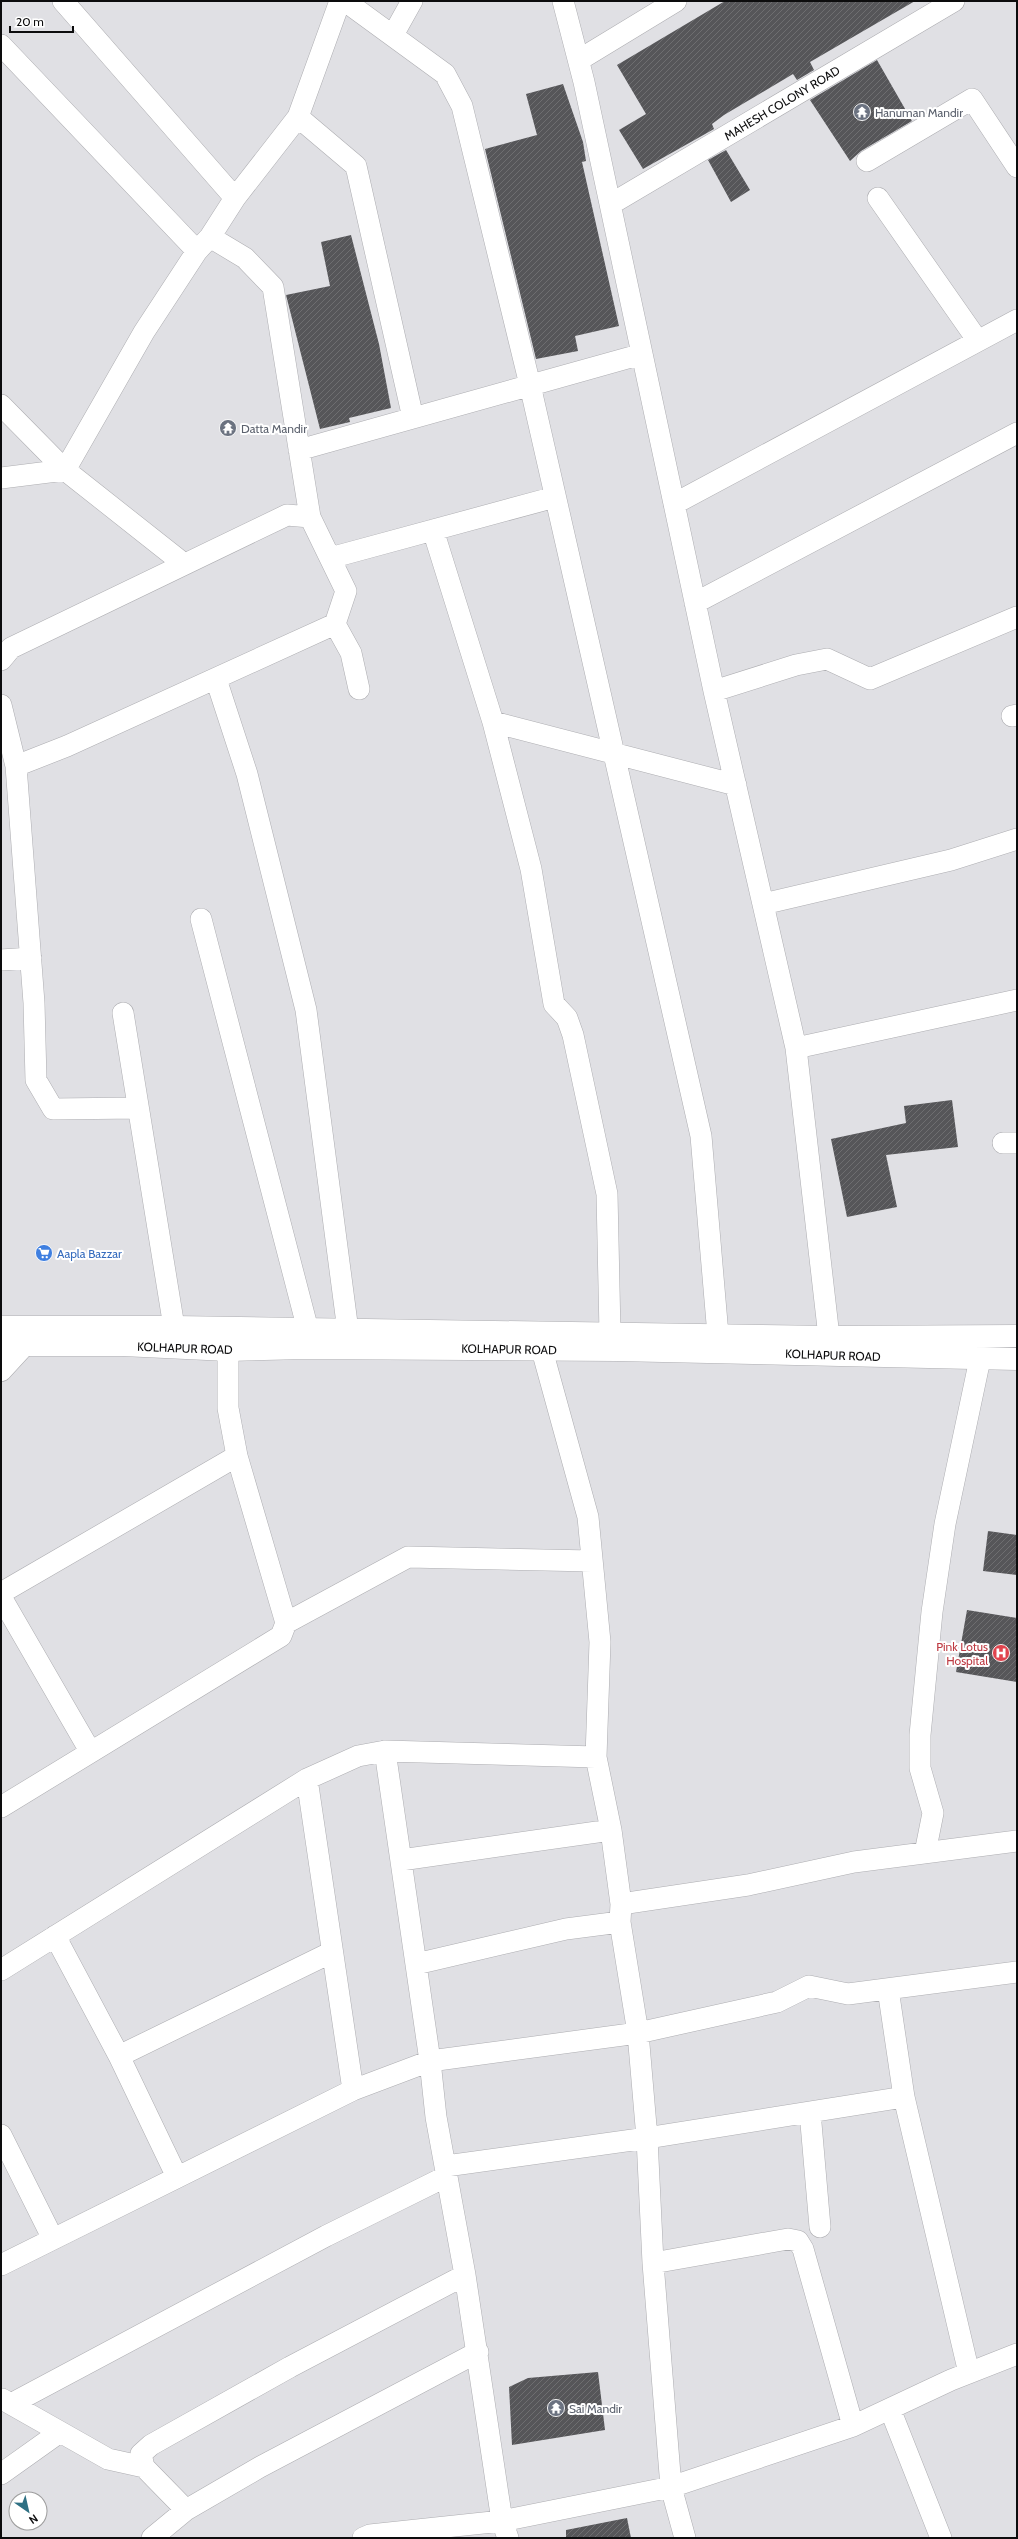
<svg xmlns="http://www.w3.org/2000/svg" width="1018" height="2539" font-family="Cabin,sans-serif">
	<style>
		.building { fill: url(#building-hatch) }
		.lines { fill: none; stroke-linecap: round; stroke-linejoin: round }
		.street-casing { stroke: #adadb1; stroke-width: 22 }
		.primary-casing { stroke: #adadb1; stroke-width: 23 }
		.street { stroke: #fff; stroke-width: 21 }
		.primary { stroke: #fff; stroke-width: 22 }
		.labels { text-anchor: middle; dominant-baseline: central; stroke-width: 4; stroke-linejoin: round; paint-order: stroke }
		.street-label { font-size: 12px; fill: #0c0c0d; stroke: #fff }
		.worship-label { font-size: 12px; fill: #5b616d; stroke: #fff; text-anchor: start }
		.shop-label { font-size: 12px; fill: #366cbe; stroke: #fff; text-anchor: start }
		.health-label { font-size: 12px; fill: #be3a42; stroke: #fff; text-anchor: end }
	</style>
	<defs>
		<pattern id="building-hatch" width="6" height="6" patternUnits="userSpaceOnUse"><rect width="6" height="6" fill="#565659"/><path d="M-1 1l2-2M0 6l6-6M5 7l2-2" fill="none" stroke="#6e6e70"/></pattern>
	</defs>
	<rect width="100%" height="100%" fill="#e0e0e4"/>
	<path class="building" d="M 725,1 L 915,1 L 810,62 L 814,70 L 797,80 L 793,74 L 724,115 L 712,124 L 714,129 L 643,169 L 619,130 L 646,114 L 617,65 Z
		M 877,60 L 912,121 L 861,151 L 850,161 L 810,100 Z
		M 563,84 L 583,142 L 586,161 L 582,162 L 619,326 L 575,336 L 578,351 L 536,359 L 485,149 L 537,135 L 526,94 Z
		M 726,150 L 750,190 L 731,202 L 708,160 Z
		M 351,235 L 379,344 L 391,408 L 349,418 L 350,422 L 320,429 L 286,295 L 330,286 L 321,242 Z
		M 952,1100 L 958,1147 L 886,1155 L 897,1207 L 847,1217 L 831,1139 L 906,1123 L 904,1106 Z
		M 988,1531 L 1017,1535 L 1017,1575 L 983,1571 Z
		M 967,1610 L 1017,1618 L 1017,1682 L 956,1672 Z
		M 598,2372 L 605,2430 L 512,2445 L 509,2387 L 528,2378 Z
		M 627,2518 L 631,2538 L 566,2538 L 566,2530 Z"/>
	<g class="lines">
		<g class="street-casing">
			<path id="street" d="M 63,1 L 235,198
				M 345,1 L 445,74 L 462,106 L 530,385 L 701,1136 L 718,1335
				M 563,1 L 584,82 L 714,691 L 796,1048 L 829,1337
				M 393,35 L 412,1
				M 1,45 L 197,251
				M 579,60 L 676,1
				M 298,117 L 356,166 L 413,418
				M 867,161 L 972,99 L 1017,167
				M 878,198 L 978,341
				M 611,204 L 954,1
				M 210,237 L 235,198 L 298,117 L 340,1
				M 1,405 L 65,470 L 184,564
				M 299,450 L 642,354
				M 1,478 L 65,470 L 144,332 L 197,251 L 210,237 L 245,258 L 273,287 L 310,517
				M 674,504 L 1017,320
				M 433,530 L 493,722 L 531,869 L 554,1004 L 567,1018 L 573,1035 L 607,1194 L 610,1333
				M 330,558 L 555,497
				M 695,603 L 1017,433
				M 335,624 L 351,653 L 359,689
				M 1,660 L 11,648 L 287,515 L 310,517 L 346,591 L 335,624 L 67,746 L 16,766 L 1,705
				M 216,679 L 247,774 L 306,1010 L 348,1331
				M 714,691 L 796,665 L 827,659 L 870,679 L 1017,617
				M 1012,716 L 1017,715
				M 493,722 L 736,785
				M 16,766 L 34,1003 L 36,1080 L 53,1109 L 138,1108
				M 763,904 L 951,860 L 1017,839
				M 201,919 L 308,1330
				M 1,960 L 31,958
				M 123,1013 L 174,1327
				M 796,1048 L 1017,1000
				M 1003,1143 L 1017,1143
				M 542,1350 L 588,1517 L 600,1642 L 596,1757 L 611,1830 L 621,1904 L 620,1922 L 638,2033 L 647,2138 L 653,2263 L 671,2487 L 685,2538
				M 1,1371 L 24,1346
				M 1,1593 L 237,1456
				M 1,1597 L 90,1751
				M 286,1623 L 408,1557 L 592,1561
				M 385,1751 L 430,2061 L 436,2117 L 465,2275 L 502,2521 L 671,2487 L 853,2426 L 951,2380 L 1017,2354
				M 307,1779 L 353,2090
				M 1,1807 L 281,1636 L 286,1623 L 237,1456 L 228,1408 L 228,1350 L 222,1333
				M 925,1853 L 933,1813 L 920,1768 L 920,1735 L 932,1612 L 945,1524 L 980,1359
				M 401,1860 L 611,1830
				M 621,1904 L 748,1885 L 854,1862 L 1017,1841
				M 55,1936 L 119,2056 L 177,2177
				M 416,1964 L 566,1929 L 620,1922
				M 1,1970 L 307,1779 L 358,1756 L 385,1751 L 596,1757
				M 888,1989 L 904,2097 L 969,2373
				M 119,2056 L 332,1952
				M 810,2112 L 820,2227
				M 1,2135 L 53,2239
				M 446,2166 L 647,2138 L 904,2097
				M 653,2263 L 788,2239 L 798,2241 L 803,2249 L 853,2426
				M 1,2265 L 353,2090 L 430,2061 L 638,2033 L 777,2002 L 809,1986 L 848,1994 L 1017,1972
				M 2,2399 L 108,2459 L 144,2467
				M 11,2404 L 326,2236 L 447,2176
				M 890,2409 L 941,2538
				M 1,2474 L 60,2432
				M 186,2510 L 144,2467 L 141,2454 L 151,2445 L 290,2367 L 465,2275
				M 152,2538 L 186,2510 L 260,2467 L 478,2352
				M 363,2538 L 370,2535 L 502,2521 L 508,2538"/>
		</g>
		<g class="primary-casing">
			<path id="primary" d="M 1,1327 L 174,1327 L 829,1337 L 1017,1336
				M 1,1345 L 123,1345 L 228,1350 L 304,1348 L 617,1350 L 1017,1359"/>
		</g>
		<use href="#street" class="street"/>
		<use href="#primary" class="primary"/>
	</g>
	<defs>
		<g id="temple-disc" transform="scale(0.9)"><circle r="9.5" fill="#6b7280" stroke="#fff"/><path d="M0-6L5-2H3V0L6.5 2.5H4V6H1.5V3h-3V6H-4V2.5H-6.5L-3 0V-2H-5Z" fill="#fff"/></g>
		<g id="supermarket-disc" transform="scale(0.9)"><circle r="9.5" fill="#3f7fe0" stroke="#fff"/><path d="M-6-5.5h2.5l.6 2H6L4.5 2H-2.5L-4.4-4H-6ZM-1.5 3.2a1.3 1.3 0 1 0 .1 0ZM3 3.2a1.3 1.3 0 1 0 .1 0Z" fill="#fff"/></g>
		<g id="hospital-disc" transform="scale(0.9)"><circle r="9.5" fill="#e0444e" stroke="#fff"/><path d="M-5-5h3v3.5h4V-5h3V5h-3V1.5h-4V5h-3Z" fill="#fff"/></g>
	</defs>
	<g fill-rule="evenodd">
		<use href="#temple-disc" x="862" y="112"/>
		<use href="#temple-disc" x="228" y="428"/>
		<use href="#supermarket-disc" x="44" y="1253"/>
		<use href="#hospital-disc" x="1001" y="1653"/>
		<use href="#temple-disc" x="556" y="2408"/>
	</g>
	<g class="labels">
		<g class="street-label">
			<text transform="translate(782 103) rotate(-31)">MAHESH COLONY ROAD</text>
			<text transform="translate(185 1348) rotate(2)">KOLHAPUR ROAD</text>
			<text transform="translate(509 1349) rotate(1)">KOLHAPUR ROAD</text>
			<text transform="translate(833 1355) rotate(2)">KOLHAPUR ROAD</text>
		</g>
		<g class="worship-label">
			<text x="875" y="112">Hanuman Mandir</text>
			<text x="241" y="428">Datta Mandir</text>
			<text x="569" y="2408">Sai Mandir</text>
		</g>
		<g class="shop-label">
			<text x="57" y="1253">Aapla Bazzar</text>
		</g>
		<g class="health-label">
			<text x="988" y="1646">Pink Lotus<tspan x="988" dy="14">Hospital</tspan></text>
		</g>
	</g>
	<rect width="1018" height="2539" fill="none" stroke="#0c0c0d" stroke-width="4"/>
	<g transform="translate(28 2511) rotate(146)"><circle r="19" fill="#ffffff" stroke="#9e9e9e"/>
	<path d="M0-3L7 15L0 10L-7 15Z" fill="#2f7083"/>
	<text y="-6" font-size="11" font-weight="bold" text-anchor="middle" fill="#0c0c0d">N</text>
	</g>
	<path d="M10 26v6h63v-6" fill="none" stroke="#0c0c0d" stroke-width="2"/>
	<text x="16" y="26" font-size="12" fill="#0c0c0d" stroke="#ffffff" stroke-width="3" paint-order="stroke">20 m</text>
</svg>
